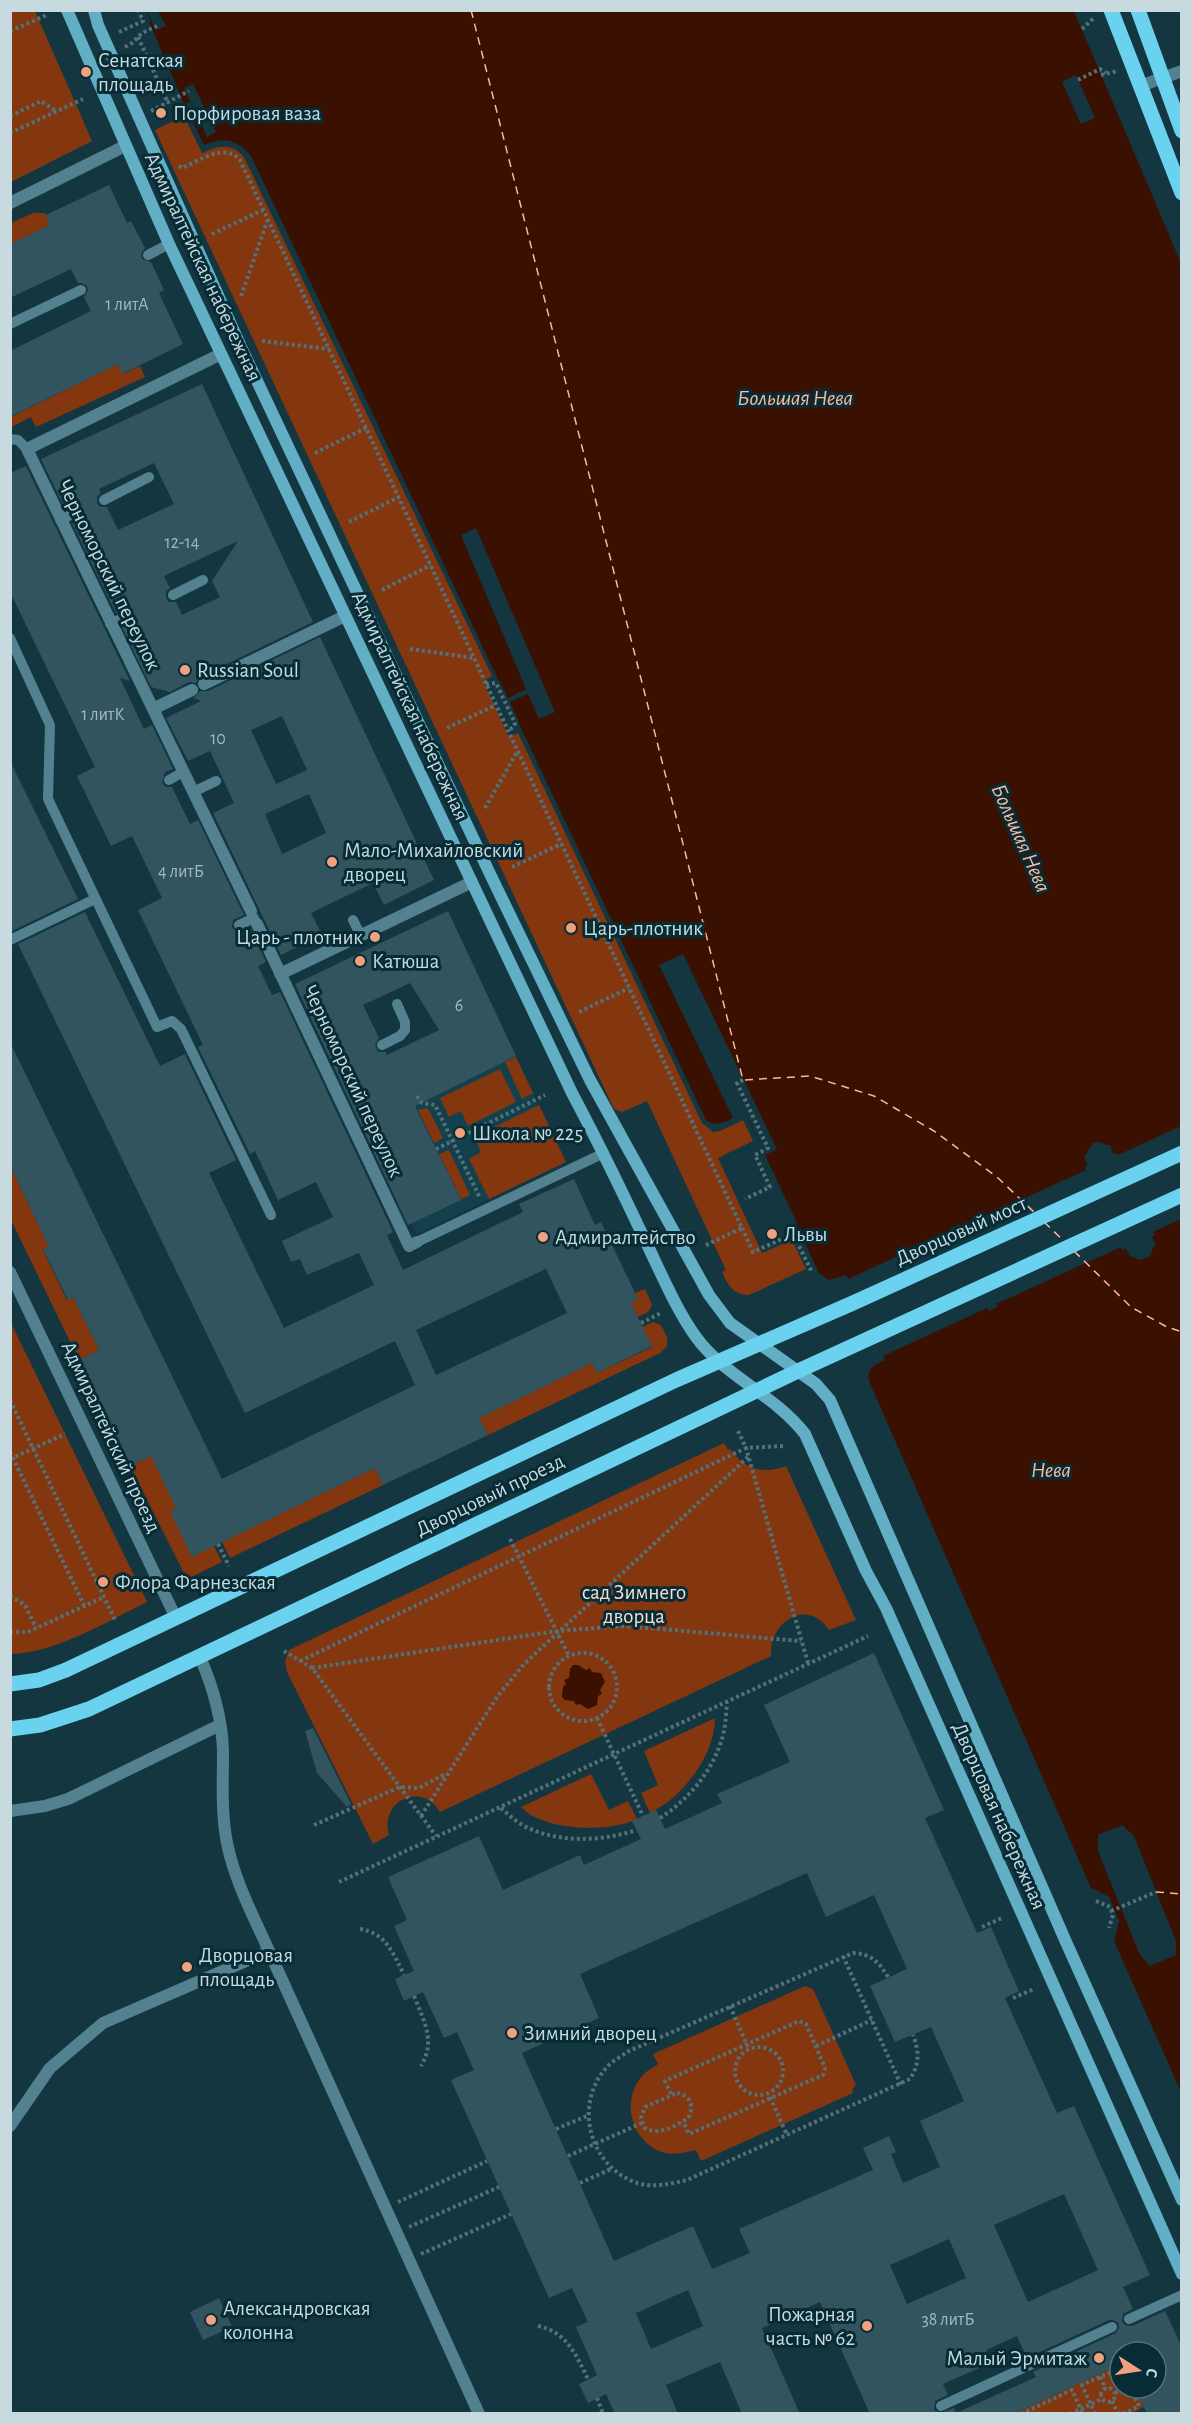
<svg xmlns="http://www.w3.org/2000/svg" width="1192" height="2424" font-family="'Alegreya Sans',sans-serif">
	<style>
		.built { fill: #12404d }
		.green { fill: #84370f }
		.water { fill: #3a1000; fill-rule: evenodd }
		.pier { fill: #133640; fill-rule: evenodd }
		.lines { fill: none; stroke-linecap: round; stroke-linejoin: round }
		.ferry { stroke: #feb89a; stroke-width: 1.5; stroke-dasharray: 8 6; stroke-linecap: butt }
		.building { fill: #32545f; fill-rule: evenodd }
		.path { stroke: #54717a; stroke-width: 4; stroke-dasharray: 3 3; stroke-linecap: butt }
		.service { stroke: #538190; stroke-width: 10 }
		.minor { stroke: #538190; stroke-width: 12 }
		.secondary { stroke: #61aec5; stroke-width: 12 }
		.primary { stroke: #6ad1ef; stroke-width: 15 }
		.poi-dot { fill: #f2a17e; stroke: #082c36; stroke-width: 2 }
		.labels { text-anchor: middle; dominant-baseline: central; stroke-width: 6; stroke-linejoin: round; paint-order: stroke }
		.number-label { font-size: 18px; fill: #a2b8c0 }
		.poi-label { font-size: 21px; fill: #c7dae0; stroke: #082c36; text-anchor: start }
		.street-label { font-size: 21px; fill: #c7dae0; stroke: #082c36 }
		.park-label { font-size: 21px; fill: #f7ded4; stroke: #082c36 }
		.water-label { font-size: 22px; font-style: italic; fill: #feb89a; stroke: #082c36 }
	</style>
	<rect width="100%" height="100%" fill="#133640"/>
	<path class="built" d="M 502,1027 L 566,1162 L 417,1234 L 352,1099 Z"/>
	<path class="green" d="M 11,10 L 35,11 L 92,141 L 11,182 Z
		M 184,116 L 202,153 C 218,146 231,142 244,157 L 492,676 L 483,681 L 509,737 L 518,733 L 702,1123 L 713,1132 L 720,1131 L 743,1120 L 753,1141 L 718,1158 L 762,1253 L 792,1240 L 806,1269 L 749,1295 C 733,1295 728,1285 722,1272 L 726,1270 L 647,1101 L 622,1112 L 614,1109 L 155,130 Z
		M 33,213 L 45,213 L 50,225 L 11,244 L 11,223 Z
		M 118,364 L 123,374 L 140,366 L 145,377 L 36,427 L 31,417 L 11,427 L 11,417 Z
		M 516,1057 L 533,1093 L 522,1099 L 505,1062 Z
		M 500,1069 L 516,1102 L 468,1126 L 461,1111 L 449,1117 L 440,1098 Z
		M 539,1105 L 566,1162 L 489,1199 L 469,1159 L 481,1152 L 474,1137 Z
		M 426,1108 L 429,1110 L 443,1138 L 434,1143 L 418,1110 Z
		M 449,1150 L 470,1195 L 461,1199 L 439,1154 Z
		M 10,1166 L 49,1247 L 43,1250 L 67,1300 L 73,1297 L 99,1350 L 79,1360 L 11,1220 Z
		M 645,1289 L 652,1305 L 648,1312 L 638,1317 L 631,1303 L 638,1299 L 635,1293 Z
		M 10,1321 L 147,1602 C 108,1621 54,1654 10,1654 Z
		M 653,1322 L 661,1325 L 667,1337 L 667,1346 L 660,1353 L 488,1435 L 479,1418 L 592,1363 L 597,1373 L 652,1347 L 642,1327 Z
		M 724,1443 L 728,1450 L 730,1449 C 745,1469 763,1475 786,1466 L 856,1620 L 829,1630 C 807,1597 769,1622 771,1656 L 440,1812 C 422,1781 379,1801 389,1835 L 373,1844 L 287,1672 L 285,1661 L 289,1650 Z
		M 151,1456 L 214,1546 L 222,1562 L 187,1579 L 130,1466 Z
		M 375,1468 L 383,1485 L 230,1558 L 222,1542 Z
		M 715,1718 C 715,1755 683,1797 650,1813 L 641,1793 L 658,1785 L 644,1751 Z
		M 591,1774 L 609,1810 L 628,1801 L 637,1819 C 609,1833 543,1831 521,1807 Z
		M 805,1986 L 813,1989 L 856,2085 L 852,2090 L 853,2093 L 701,2161 L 696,2150 C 684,2153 671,2156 659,2151 C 630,2138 621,2099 643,2075 C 646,2071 653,2068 658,2064 L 653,2054 Z
		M 1120,2364 L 1120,2388 L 1135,2388 L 1144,2407 L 1130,2414 L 1014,2414 Z"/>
	<path class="water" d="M 146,11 L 1074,11 L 1181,263 L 1181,2092 L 1114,1941 L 1119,1921 L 1109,1897 L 1091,1888 L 869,1381 C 866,1368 875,1365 885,1360 L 846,1275 L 829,1280 L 819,1273 L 745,1112 C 733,1117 717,1130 706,1120 L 251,156 C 238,140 223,136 204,145 L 192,120 L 197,117 L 190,102 L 184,104 L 149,22 L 151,21 ZM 1096,1142 L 1103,1143 L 1114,1154 L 1117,1153 L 1154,1235 L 1151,1236 L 1152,1252 L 1141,1260 L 1132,1256 L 1125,1248 L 1122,1249 L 1085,1167 L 1088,1166 L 1087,1155 ZM 960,1225 L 996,1304 L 997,1307 L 989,1311 L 952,1231 L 951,1228 Z
		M 573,1665 L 578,1665 L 586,1670 L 590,1668 L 592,1672 L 601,1673 L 605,1682 L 600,1690 L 602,1694 L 598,1696 L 597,1705 L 588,1709 L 580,1704 L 576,1705 L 574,1701 L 565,1700 L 562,1697 L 563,1687 L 566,1684 L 564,1680 L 569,1678 L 570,1669 Z"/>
	<path class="pier" d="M 147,11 L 158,11 L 166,26 L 156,30 Z
		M 149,22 L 184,104 L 182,106 L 146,23 Z
		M 1076,75 L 1095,118 L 1081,124 L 1062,82 Z
		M 193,84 L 216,132 L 207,137 L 184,88 Z
		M 476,528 L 555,712 L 539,719 L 528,694 L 510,702 L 519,722 L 516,723 L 497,682 L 500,681 L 508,698 L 526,689 L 461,535 Z
		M 683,954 L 777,1149 L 765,1155 L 798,1225 L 795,1227 L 758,1145 L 760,1144 L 745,1112 L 733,1118 L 659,965 Z
		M 1181,1126 L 1181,1219 L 1153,1232 L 1154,1235 L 1152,1237 L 1156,1246 L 1153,1247 L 1150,1256 L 1141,1260 L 1132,1256 L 1130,1257 L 1126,1248 L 1123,1250 L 1121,1247 L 996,1304 L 997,1307 L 988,1311 L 987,1308 L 883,1356 L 848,1279 L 952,1231 L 951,1228 L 959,1224 L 961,1227 L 1086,1170 L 1085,1167 L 1088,1165 L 1084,1157 L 1093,1143 L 1110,1145 L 1114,1154 L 1117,1153 L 1118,1155 ZM 1098,1145 L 1108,1149 L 1112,1156 L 1115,1157 L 1150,1234 L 1148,1237 L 1151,1244 L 1149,1251 L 1143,1257 L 1131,1253 L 1127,1246 L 1124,1246 L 1089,1169 L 1091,1166 L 1088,1158 L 1090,1151 ZM 958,1228 L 993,1305 L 990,1307 L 955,1230 Z
		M 1122,1825 L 1134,1836 L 1176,1941 L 1176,1955 L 1150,1966 L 1140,1955 L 1098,1851 L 1098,1835 Z
		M 1091,1888 L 1109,1897 L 1119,1921 L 1114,1941 L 1112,1935 L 1116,1921 L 1107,1899 L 1093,1894 Z"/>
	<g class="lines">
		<path class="ferry" d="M 471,10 L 743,1080 L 810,1076 L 874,1096 L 934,1131 L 997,1177 L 1034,1212
			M 1044,1222 L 1065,1242
			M 1074,1251 L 1131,1307 L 1167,1327 L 1182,1332
			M 1156,1892 L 1182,1894"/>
	</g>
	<path class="building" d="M 109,185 L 127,223 L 131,221 L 145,248 L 141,254 L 142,259 L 151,262 L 164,290 L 159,293 L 183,344 L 122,374 L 118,364 L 10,417 L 10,351 L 91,311 L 84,297 L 88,291 L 87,286 L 82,283 L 78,283 L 71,269 L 10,298 L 10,244 L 50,225 L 46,215 Z
		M 202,384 L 313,622 L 200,677 L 196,683 L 189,682 L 170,692 L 151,687 L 122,627 L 129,622 L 129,614 L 124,611 L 116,613 L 72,523 L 79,518 L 80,510 L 73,507 L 65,509 L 41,459 ZM 154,463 L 174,504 L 118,530 L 107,507 L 100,507 L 97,503 L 97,496 L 101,493 L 99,489 ZM 238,541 L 212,581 L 220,597 L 182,615 L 176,602 L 169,602 L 166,598 L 166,591 L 170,588 L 164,576 Z
		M 26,466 L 130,681 L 120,678 L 144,729 L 152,725 L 173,769 L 165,772 L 162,783 L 166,787 L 172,787 L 190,824 L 198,820 L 244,915 L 233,920 L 232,928 L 239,932 L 250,928 L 266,962 L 258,966 L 272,995 L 280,992 L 393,1232 L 387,1235 L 403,1270 L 523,1212 L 519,1204 L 574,1179 L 595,1225 L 601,1222 L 638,1299 L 631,1303 L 652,1346 L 597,1373 L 592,1363 L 479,1418 L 488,1435 L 383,1485 L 375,1468 L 192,1557 L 170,1511 L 176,1508 L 151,1456 L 130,1466 L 79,1360 L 99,1350 L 73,1297 L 68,1300 L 43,1249 L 49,1247 L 10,1166 L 10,1042 L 222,1479 L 415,1385 L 395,1341 L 245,1413 L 18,944 L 85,912 L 160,1066 L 185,1054 L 236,1160 L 209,1173 L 284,1328 L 374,1285 L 359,1253 L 307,1275 L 300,1259 L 291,1262 L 282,1241 L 333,1217 L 316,1182 L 278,1200 L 255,1151 L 250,1154 L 198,1047 L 203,1045 L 138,910 L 162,898 L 132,836 L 111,846 L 77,776 L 95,767 L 10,592 L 10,473 ZM 546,1269 L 567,1313 L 436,1375 L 416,1330 Z
		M 320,637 L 434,880 L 384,905 L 373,883 L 311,913 L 322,935 L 281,955 L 213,813 L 234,803 L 210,751 L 188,761 L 166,718 L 201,701 L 194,698 L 200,691 L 208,691 ZM 282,716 L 307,770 L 276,784 L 251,730 ZM 309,794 L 326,833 L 282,854 L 265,814 Z
		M 10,761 L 78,899 L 12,931 L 10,928 Z
		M 448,911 L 516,1056 L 415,1106 L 461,1200 L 408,1225 L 295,984 ZM 410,983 L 439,1030 L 387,1055 L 386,1052 L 378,1052 L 375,1045 L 379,1038 L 363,1005 Z
		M 874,1653 L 944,1810 L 925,1818 L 977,1933 L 991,1927 L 1019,1991 L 1005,1998 L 1057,2113 L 1074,2106 L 1150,2275 L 1123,2287 L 1133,2309 L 1123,2314 L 1122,2322 L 1125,2325 L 1132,2326 L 1165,2311 L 1182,2347 L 1182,2414 L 1147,2414 L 1135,2388 L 1156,2388 L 1156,2352 L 1120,2352 L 1120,2364 L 1014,2414 L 870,2414 L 820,2302 L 762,2328 L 800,2414 L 742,2414 L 720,2362 L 666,2385 L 678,2414 L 615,2414 L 606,2394 L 588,2403 L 579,2384 L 597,2375 L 576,2327 L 588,2322 L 572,2288 L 549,2298 L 451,2080 L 474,2070 L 457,2032 L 444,2038 L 423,1992 L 404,2001 L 395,1979 L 414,1971 L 394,1926 L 407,1920 L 388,1877 L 479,1836 L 503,1890 L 580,1855 L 584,1865 L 641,1839 L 632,1821 L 656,1810 L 665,1829 L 722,1803 L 717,1794 L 790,1762 L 764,1705 ZM 807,1873 L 826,1917 L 874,1895 L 907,1969 L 870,1986 L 895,2042 L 931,2027 L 964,2101 L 920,2121 L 940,2167 L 903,2183 L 891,2154 L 896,2152 L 889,2136 L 863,2148 L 873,2170 L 739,2229 L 750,2253 L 712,2269 L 693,2226 L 614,2261 L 522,2053 L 599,2018 L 580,1974 ZM 1064,2194 L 1098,2270 L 1028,2302 L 994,2225 ZM 949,2239 L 966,2278 L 907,2304 L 890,2265 ZM 688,2290 L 703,2326 L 651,2349 L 636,2313 ZM 1109,2320 L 1113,2320 L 1118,2323 L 1119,2328 L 1116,2333 L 1033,2372 L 1036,2377 L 956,2413 L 954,2408 L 941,2413 L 934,2410 L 935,2401 L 948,2395 L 943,2384 L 988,2364 L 986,2359 L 989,2358 L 986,2350 L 1017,2336 L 1027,2358 Z
		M 313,1728 L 351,1804 L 347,1807 L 317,1773 L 305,1731 Z
		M 219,2298 L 232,2327 L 203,2340 L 190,2312 Z"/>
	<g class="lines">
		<path class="path" d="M 1082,29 L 1095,17
			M 10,31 L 47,15
			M 119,32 L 143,21 L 138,10
			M 138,37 L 168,103
			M 125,47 L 132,43 L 142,33 L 157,26
			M 1101,75 L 1117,71
			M 1078,80 L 1100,69 L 1106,73
			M 151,111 L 189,91
			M 10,116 L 41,101 L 56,111
			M 10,133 L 83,99
			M 179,166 L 182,168 C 199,161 225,142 240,160 L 742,1228 L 704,1246
			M 212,234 L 263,210
			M 241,296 L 268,219
			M 262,341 L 329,349
			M 315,453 L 366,428
			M 349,522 L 399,497
			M 382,590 L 431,565
			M 410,649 L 474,658
			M 486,684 L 496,683 L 515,723 L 514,727 L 508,730
			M 447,728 L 496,705
			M 485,808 L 517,752
			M 512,867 L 561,844
			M 579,1012 L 629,988
			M 743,1080 L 737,1083 L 768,1148 L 755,1155 L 770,1187 L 745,1199
			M 417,1096 L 422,1103 L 435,1105 L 480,1198
			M 436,1149 L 545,1095
			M 742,1228 L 753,1252 L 793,1234 L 812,1272
			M 641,1323 L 661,1313
			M 10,1400 L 116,1622
			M 783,1446 L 746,1448 L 808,1663
			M 10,1452 L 84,1605
			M 10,1459 L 65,1434
			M 510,1539 L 569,1656
			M 218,1544 L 229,1566
			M 10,1596 L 25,1605 L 36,1628
			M 10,1632 L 28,1632 L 104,1597
			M 284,1651 L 312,1668 L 436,1836
			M549 1687a34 34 0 1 1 68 0a34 34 0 1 1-68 0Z
			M 300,1661 L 746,1448 L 738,1431
			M 312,1668 L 557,1631 L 624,1626 L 801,1641
			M 597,1718 L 643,1816
			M 501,1808 C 508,1814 515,1821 524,1826 C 557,1843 601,1842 636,1830
			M 421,1816 L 497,1697 L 524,1664 L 748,1457
			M 660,1818 C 690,1799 716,1767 724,1731 C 726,1722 726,1712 727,1703
			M 314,1825 L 400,1787 L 419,1788 L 445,1774
			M 339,1882 L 868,1636
			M 1096,1901 L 1110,1907 L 1113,1915 L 1109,1928
			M 1111,1911 L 1156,1892
			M 982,1927 L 1002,1918
			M 360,1929 C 386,1933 393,1953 404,1975
			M 843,1956 L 901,2085
			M 888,1977 C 879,1962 871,1954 853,1953 L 629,2051 C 622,2056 612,2061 607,2067 C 574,2103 588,2162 632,2181 C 650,2189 669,2184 687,2180 L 910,2079 C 920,2064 919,2051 913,2035
			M 414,1996 C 424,2021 436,2041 421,2066
			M 1013,1998 L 1034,1989
			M 730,2006 L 748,2047
			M 816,2046 L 872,2020
			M735 2071a24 24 0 1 1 48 0a24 24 0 1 1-48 0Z
			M 677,2093 C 690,2095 695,2106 688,2118 C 676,2126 659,2136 645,2128 L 641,2118 L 645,2107 Z
			M 671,2094 L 665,2081 L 799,2021 L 806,2024 L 825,2068 L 823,2075 L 689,2134 L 683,2121
			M 770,2097 L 787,2135
			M 556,2129 L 587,2116
			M 568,2156 L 642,2123
			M 580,2183 L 611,2169
			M 398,2202 L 487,2161
			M 409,2227 L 499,2187
			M 421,2254 L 511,2214
			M 538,2326 C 567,2332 576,2355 588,2379
			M 1100,2377 L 1106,2389
			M1101 2395a7 7 0 1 1 14 0a7 7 0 1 1-14 0Z
			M 1115,2393 L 1125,2388
			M 597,2398 L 603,2414
			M 1112,2401 L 1118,2414
			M 1021,2414 L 1072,2390 L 1083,2414
			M 1070,2414 L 1102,2399
			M 1095,2414 L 1082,2385 L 1120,2368
			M 1123,2414 L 1139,2406 L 1130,2388"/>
		<path class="service" d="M 148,255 L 169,244
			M 10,324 L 81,290
			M 10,439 L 18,440 L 27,449
			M 104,500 L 149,477
			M 60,520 L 73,514
			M 173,595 L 203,580
			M 110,624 L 123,618
			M 10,638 L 50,725 L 48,799 L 157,1027 L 172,1021 L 181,1029 L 271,1215
			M 169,780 L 183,772
			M 193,792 L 216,781
			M 353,920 L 361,936
			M 239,925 L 254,918
			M 10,940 L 95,899
			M 382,1045 L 400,1036 L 405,1030 L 405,1022 L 397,1004
			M 417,1242 L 604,1153
			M 1129,2319 L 1182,2295
			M 941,2406 L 1112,2327"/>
		<path class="minor" d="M 1140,86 L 1182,71
			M 10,203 L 125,146
			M 221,354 L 27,449 L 251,911
			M 204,684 L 345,616
			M 153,709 L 192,690
			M 257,924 L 409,1246 L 417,1242
			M 280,974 L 472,882
			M 10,1272 L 176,1618
			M 200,1657 C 213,1687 222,1717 223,1751 C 223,1782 221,1813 227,1843 C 235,1882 253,1915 269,1951
			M 10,1811 L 45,1806 L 68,1799 L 220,1725
			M 10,2126 L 50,2068 L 103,2023 L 269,1951 L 479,2414"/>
		<path class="secondary" d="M 67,10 L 169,244 L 572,1093 C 597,1140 620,1187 643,1236 C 660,1270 674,1306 696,1337 C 724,1376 774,1394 805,1434 L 866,1571 L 886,1608 L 1182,2274
			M 94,10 L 98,25 L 241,347 L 491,876 L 590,1080 L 709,1295 L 730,1323 L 816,1384 L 830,1400 L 1066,1942 L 1182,2200"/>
		<path class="primary" d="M 1111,10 L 1182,193
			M 1138,10 L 1182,131
			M 10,1684 L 39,1680 L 66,1670 L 676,1380 L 853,1303 L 1182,1153
			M 10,1729 L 40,1725 L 89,1709 L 798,1371 L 1182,1195"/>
	</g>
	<g class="poi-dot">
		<circle cx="86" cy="72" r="6"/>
		<circle cx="161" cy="113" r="6"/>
		<circle cx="185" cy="670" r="6"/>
		<circle cx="332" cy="862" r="6"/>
		<circle cx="571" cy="928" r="6"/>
		<circle cx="375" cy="937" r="6"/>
		<circle cx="360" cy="961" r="6"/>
		<circle cx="460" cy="1133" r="6"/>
		<circle cx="772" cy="1234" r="6"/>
		<circle cx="543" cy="1237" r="6"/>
		<circle cx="103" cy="1582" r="6"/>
		<circle cx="187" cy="1967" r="6"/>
		<circle cx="512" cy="2033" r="6"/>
		<circle cx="211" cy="2320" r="6"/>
		<circle cx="867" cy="2326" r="6"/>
		<circle cx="1099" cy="2358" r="6"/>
	</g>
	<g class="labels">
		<g class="number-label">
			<text x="127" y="305">1 литА</text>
			<text x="182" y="543">12-14</text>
			<text x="103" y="715">1 литК</text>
			<text x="218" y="739">10</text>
			<text x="181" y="872">4 литБ</text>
			<text x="459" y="1006">6</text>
			<text x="948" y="2320">38 литБ</text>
		</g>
		<g class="poi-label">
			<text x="98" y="60">Сенатская<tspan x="98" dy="24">площадь</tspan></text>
			<text x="173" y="113">Порфировая ваза</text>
			<text x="197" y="670">Russian Soul</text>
			<text x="344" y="850">Мало-Михайловский<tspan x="344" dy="24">дворец</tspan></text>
			<text x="583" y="928">Царь-плотник</text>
			<text x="363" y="937" text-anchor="end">Царь - плотник</text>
			<text x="372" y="961">Катюша</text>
			<text x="472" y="1133">Школа № 225</text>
			<text x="784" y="1234">Львы</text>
			<text x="555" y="1237">Адмиралтейство</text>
			<text x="115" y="1582">Флора Фарнезская</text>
			<text x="199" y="1955">Дворцовая<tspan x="199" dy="24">площадь</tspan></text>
			<text x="524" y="2033">Зимний дворец</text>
			<text x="223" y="2308">Александровская<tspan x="223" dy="24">колонна</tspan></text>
			<text x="855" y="2314" text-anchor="end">Пожарная<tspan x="855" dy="24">часть № 62</tspan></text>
			<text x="1087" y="2358" text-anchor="end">Малый Эрмитаж</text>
		</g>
		<g class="street-label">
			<text transform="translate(203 267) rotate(65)">Адмиралтейская набережная</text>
			<text transform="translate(109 575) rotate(64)">Черноморский переулок</text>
			<text transform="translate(410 706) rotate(65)">Адмиралтейская набережная</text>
			<text transform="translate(353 1081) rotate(65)">Черноморский переулок</text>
			<text transform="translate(961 1231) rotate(-24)">Дворцовый мост</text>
			<text transform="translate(111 1437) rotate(65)">Адмиралтейский проезд</text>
			<text transform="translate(490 1495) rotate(-26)">Дворцовый проезд</text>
			<text transform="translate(999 1816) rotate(66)">Дворцовая набережная</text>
		</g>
		<g class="park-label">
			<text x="634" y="1592">сад Зимнего<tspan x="634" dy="24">дворца</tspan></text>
		</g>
		<g class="water-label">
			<text x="795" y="398">Большая Нева</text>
			<text transform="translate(1021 838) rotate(66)">Большая Нева</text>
			<text x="1051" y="1470">Нева</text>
		</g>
	</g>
	<rect width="1192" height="2424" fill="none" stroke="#c7dae0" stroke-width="24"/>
	<g transform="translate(1138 2370) rotate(102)"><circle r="28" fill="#082c36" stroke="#54727a" stroke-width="1.5"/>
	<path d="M0-4.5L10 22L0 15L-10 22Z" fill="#f2a17e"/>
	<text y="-9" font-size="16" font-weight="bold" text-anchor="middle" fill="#c7dae0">С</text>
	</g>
</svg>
